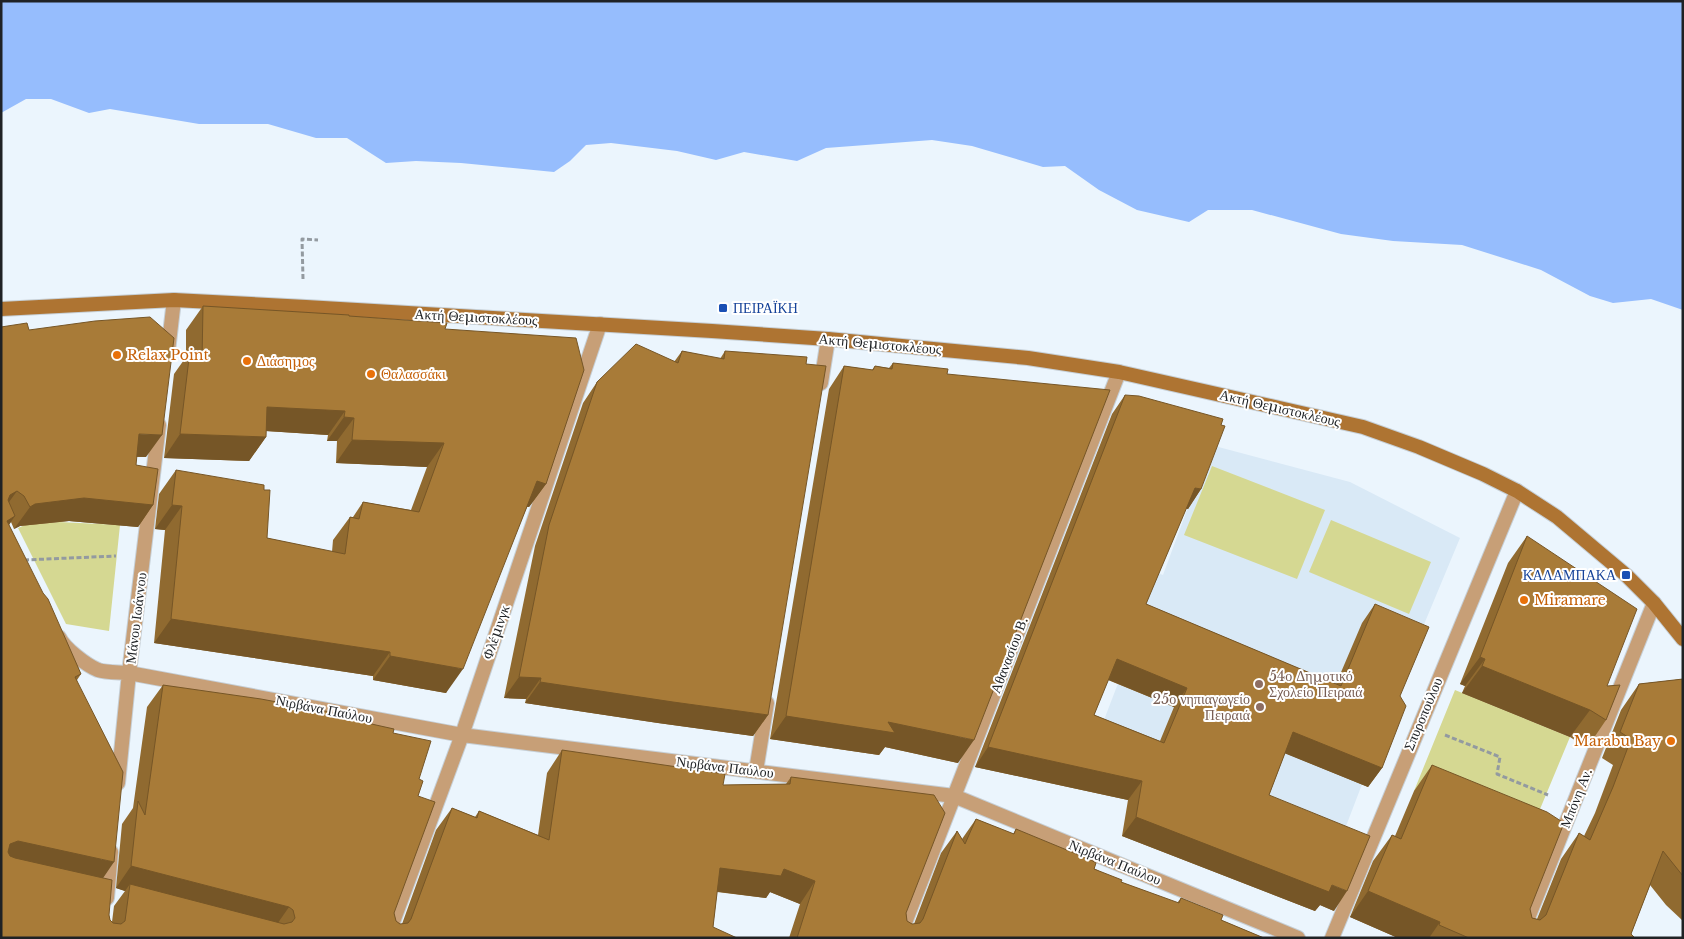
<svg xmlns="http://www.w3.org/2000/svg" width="1684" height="939" font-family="'Libre Baskerville',serif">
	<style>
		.built { fill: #d9e9f6 }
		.green { fill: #d5d892 }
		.water { fill: #96bdfd }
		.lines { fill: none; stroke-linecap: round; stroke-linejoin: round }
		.minor-casing { stroke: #c6cfd6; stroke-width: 16 }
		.secondary-casing { stroke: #c6cfd6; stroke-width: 16 }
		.path { stroke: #939aa0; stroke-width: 3; stroke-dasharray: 5 2.5; stroke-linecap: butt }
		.minor { stroke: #c79f77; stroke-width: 14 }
		.secondary { stroke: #ae7432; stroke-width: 14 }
		.wall { fill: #906a30; fill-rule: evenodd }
		.shaded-wall { fill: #765627 }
		.building { fill: #a87b38; stroke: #765627; fill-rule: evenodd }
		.transit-dot { fill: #1a4fb4; stroke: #fff; stroke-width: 2 }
		.food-dot { fill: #e8710a; stroke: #fff; stroke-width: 2 }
		.education-dot { fill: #8d6e63; stroke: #fff; stroke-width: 2 }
		.labels { text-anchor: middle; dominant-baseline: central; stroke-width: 4; stroke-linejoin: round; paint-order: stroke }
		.transit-label { font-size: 14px; fill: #164399; stroke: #fff; text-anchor: start }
		.street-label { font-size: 14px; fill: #1f2225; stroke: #fff }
		.food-label { font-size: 14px; fill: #c56008; stroke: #fff; text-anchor: start }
		.education-label { font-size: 14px; fill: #785e54; stroke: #fff; text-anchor: start }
	</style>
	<rect width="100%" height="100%" fill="#ebf5fd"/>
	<path class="built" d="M 1211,445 L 1350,482 L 1460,538 L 1415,646 L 1338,847 L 1099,733 L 1145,613 L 1096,550 L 1163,575 Z"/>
	<path class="green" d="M 1212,466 L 1325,510 L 1297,579 L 1184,535 Z
		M 1331,520 L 1431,562 L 1409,614 L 1309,572 Z
		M 59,522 L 120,525 L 109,631 L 66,624 L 18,528 L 25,525 Z
		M 1455,690 L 1570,737 L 1528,838 L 1414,791 Z"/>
	<path class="water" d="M 1,1 L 1683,1 L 1683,310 L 1651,299 L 1613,303 L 1590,296 L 1541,270 L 1462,245 L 1393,241 L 1341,234 L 1252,210 L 1208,210 L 1189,222 L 1137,210 L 1099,190 L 1065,166 L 1043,167 L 972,146 L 932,140 L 826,148 L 797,161 L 744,152 L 716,160 L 677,151 L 611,143 L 586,145 L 570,161 L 554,172 L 461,163 L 416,161 L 386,163 L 347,138 L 316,138 L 268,124 L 199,124 L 110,109 L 89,113 L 51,99 L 26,99 L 1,113 Z"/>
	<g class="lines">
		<g class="minor-casing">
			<path id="minor" d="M 168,351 L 174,300
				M 821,383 L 828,339
				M 59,637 C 64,648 86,665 98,670 C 107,673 120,672 129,673 L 462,735 L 954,796 L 1298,938
				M 756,771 L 767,703
				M 118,783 L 129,673 L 159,425
				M 107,898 L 111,852
				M 387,938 L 462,735 L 600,324
				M 899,938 L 1119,372
				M 1332,938 L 1517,491
				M 1520,938 L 1654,603"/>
		</g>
		<g class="secondary-casing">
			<path id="secondary" d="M 1,309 L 174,300 L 306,307 L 712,331 L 828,339 L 1028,358 L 1119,372 L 1363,427 L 1419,447 L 1483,474 L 1517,491 L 1557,517 L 1626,575 L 1654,603 L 1683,639"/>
		</g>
		<path class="path" d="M 303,279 L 302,239 L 318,240
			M 24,560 L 116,556
			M 1445,735 L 1500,757 L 1497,774 L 1548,795"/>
		<use href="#minor" class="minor"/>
		<use href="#secondary" class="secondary"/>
	</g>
	<path class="wall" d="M 203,306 L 349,316 L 445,329 L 546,484 L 529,507 L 527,507 L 446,693 L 373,680 L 373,676 L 154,643 L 165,530 L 155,529 L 159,494 L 176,470 L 267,538 L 332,552 L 333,540 L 350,517 L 353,517 L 363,502 L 411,510 L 427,467 L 336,463 L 337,441 L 327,441 L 328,435 L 266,431 L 266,437 L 249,461 L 164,458 L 174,374 L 186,357 L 186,330 Z
		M 1,327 L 29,330 L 146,457 L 136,457 L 136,465 L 153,505 L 138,527 L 69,521 L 20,526 L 14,529 L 11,522 L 9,525 L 81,674 L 77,680 L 103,878 L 109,915 L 110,920 L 112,922 L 114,906 L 125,891 L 116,888 L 122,824 L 133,808 L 147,707 L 163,685 L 340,717 L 393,733 L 419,779 L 418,796 L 394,913 L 396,921 L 400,924 L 402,924 L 436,830 L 452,808 L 475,817 L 479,811 L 538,835 L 547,773 L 562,750 L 723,785 L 786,784 L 791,777 L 906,913 L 907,921 L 912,924 L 914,924 L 941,853 L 957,831 L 962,839 L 976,819 L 1013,834 L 1016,829 L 1121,882 L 1177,903 L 1181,898 L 1221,920 L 1264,938 L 789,938 L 800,904 L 770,892 L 766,898 L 717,892 L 713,927 L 1,938 Z
		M 682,351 L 720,359 L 725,351 L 768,715 L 753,736 L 658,723 L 525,703 L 526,699 L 504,698 L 535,546 L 583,403 L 597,382 L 674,362 Z
		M 893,363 L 947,374 L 958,763 L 885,747 L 879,755 L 770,739 L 829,389 L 844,366 L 872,370 L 875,366 L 889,368 Z
		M 1125,395 L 1201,489 L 1188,509 L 1186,508 L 1146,604 L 1336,684 L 1362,623 L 1375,604 L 1400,696 L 1382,768 L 1368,787 L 1285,753 L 1269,795 L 1334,911 L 1320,905 L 1315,911 L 1122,836 L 1128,800 L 975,767 L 1112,414 ZM 1108,680 L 1174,707 L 1160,741 L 1094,715 Z
		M 1527,536 L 1607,686 L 1606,720 L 1587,748 L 1570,737 L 1462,693 L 1465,686 L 1460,684 L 1508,563 Z
		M 1683,679 L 1683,921 L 1666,905 L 1650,885 L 1631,934 L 1635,938 L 1398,938 L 1350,917 L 1373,861 L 1392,835 L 1395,836 L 1414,791 L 1432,765 L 1530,909 L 1532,918 L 1537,919 L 1561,859 L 1579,833 L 1584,836 L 1595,813 L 1613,765 L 1602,758 L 1621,710 L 1639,684 Z"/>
	<path class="shaded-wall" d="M 267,407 L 345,411 L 328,435 L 250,430 Z
		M 344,417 L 354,418 L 337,441 L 327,441 Z
		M 139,434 L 162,435 L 146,457 L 123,456 Z
		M 180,434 L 266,437 L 249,461 L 164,458 Z
		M 352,440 L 444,443 L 427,467 L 336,463 Z
		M 537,481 L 546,484 L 529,507 L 521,505 Z
		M 1195,488 L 1201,489 L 1188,509 L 1181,507 Z
		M 17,491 L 1,513 L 10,495 Z
		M 84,498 L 153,505 L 138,527 L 69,521 L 20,526 L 14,529 L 30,507 L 35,504 Z
		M 172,505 L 182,506 L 165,530 L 155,529 Z
		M 15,516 L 1,536 L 7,521 Z
		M 171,619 L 390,652 L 373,676 L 154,643 Z
		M 390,656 L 463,669 L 446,693 L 373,680 Z
		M 1480,657 L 1485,659 L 1465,686 L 1460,684 Z
		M 1117,659 L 1187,688 L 1174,707 L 1104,678 Z
		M 1482,666 L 1590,710 L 1570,737 L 1462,693 Z
		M 519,677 L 541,678 L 526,699 L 504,698 Z
		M 540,682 L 768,715 L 753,736 L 658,723 L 525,703 Z
		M 786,716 L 888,722 L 974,740 L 958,763 L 885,747 L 879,755 L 770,739 Z
		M 1293,732 L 1382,768 L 1368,787 L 1279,751 Z
		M 988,747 L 1142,781 L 1128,800 L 975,767 Z
		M 1136,817 L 1332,885 L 1347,891 L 1334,911 L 1320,905 L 1315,911 L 1122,836 Z
		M 18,841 L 114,862 L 99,884 L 3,863 L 10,844 Z
		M 131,866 L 289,907 L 273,930 L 130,884 L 125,891 L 116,888 Z
		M 720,868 L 784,869 L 815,881 L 800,904 L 770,892 L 766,898 L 705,890 Z
		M 1368,891 L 1440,922 L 1429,938 L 1398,938 L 1350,917 Z"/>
	<path class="building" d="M 203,306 L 349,315 L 349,316 L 447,323 L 445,329 L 576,338 L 584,370 L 546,484 L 537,481 L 463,669 L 390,656 L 390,652 L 171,619 L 182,506 L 172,505 L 176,470 L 264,485 L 264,490 L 270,490 L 267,538 L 345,554 L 350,517 L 359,519 L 363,502 L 419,512 L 444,443 L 352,440 L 354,418 L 344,417 L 345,411 L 267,407 L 266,437 L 180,434 L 190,350 L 202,361 Z
		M 150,317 L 174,338 L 162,435 L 139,434 L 136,465 L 158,469 L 153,505 L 84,498 L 35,504 L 30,507 L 24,496 L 17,491 L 10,495 L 8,500 L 15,516 L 7,521 L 43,593 L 48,599 L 81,674 L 75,677 L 123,772 L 114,862 L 18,841 L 10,844 L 8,852 L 10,856 L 15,858 L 112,880 L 109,915 L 110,920 L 113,923 L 121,924 L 125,921 L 130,884 L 284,924 L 292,922 L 295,918 L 293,910 L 289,907 L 131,866 L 138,801 L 145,815 L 163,685 L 261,699 L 341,714 L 340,717 L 394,729 L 393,733 L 431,741 L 419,779 L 423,781 L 418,796 L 435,802 L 394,913 L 396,921 L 400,924 L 408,923 L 411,919 L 452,808 L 477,818 L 479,811 L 549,840 L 562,750 L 725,774 L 723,785 L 790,784 L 791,777 L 934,795 L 945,813 L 906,913 L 907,921 L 912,924 L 920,923 L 923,919 L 957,831 L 965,844 L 976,819 L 1014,834 L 1016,829 L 1091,860 L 1096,863 L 1094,869 L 1122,880 L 1121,882 L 1179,903 L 1181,898 L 1223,915 L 1221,920 L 1264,938 L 797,938 L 815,881 L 784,869 L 781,876 L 720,868 L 713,927 L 737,938 L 1,938 L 1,327 L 27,323 L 29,330 L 95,321 Z
		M 636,344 L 678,363 L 682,351 L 724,359 L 725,351 L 807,357 L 806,364 L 826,366 L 768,715 L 673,702 L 540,682 L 541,678 L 519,677 L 549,525 L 597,382 Z
		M 893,363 L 948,369 L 947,374 L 1110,390 L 974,740 L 888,722 L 895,733 L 786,716 L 844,366 L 873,370 L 875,366 L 892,369 Z
		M 1125,395 L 1139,396 L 1223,419 L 1221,425 L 1225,426 L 1201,489 L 1195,488 L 1146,604 L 1341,686 L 1375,604 L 1429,627 L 1400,696 L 1406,706 L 1382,768 L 1293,732 L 1269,795 L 1370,836 L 1347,891 L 1332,885 L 1329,892 L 1136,817 L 1142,781 L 988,747 ZM 1117,659 L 1187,688 L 1164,743 L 1094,715 Z
		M 1527,536 L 1637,609 L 1607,686 L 1620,685 L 1606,720 L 1590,710 L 1482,666 L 1485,659 L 1480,657 Z
		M 1683,679 L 1683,876 L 1663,851 L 1631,934 L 1635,938 L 1469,938 L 1439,925 L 1440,922 L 1368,891 L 1392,835 L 1401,839 L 1432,765 L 1547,812 L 1564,823 L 1530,909 L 1532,918 L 1540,920 L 1546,915 L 1579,833 L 1590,840 L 1613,787 L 1631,739 L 1620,732 L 1639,684 Z"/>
	<g class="transit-dot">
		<rect x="718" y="303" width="10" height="10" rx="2.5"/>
		<rect x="1621" y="570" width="10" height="10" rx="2.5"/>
	</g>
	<g class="food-dot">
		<circle cx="117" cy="355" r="5"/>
		<circle cx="247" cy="361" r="5"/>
		<circle cx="371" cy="374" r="5"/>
		<circle cx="1524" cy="600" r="5"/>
		<circle cx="1671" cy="741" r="5"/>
	</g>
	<g class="education-dot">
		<circle cx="1259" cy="684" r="5"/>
		<circle cx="1260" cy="707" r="5"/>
	</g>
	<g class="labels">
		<g class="transit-label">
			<text x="733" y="308">ΠΕΙΡΑΪΚΗ</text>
			<text x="1616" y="575" text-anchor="end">ΚΑΛΑΜΠΑΚΑ</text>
		</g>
		<g class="street-label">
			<text transform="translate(476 317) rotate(3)">Ακτή Θεμιστοκλέους</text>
			<text transform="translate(880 344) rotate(5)">Ακτή Θεμιστοκλέους</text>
			<text transform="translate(1280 408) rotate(13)">Ακτή Θεμιστοκλέους</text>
			<text transform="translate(136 618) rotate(-83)">Μάνου Ιωάννου</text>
			<text transform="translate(496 632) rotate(-71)">Φλέμινγκ</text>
			<text transform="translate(1009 655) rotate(-69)">Αθανασίου Β.</text>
			<text transform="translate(324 709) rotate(11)">Νιρβάνα Παύλου</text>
			<text transform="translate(1423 714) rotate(-67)">Σπυροπούλου</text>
			<text transform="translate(725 767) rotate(7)">Νιρβάνα Παύλου</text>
			<text transform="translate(1576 798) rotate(-68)">Μπόνη Αν.</text>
			<text transform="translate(1115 862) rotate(22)">Νιρβάνα Παύλου</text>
		</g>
		<g class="food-label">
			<text x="127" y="355">Relax Point</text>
			<text x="257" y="361">Διάσημος</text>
			<text x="381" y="374">Θαλασσάκι</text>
			<text x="1534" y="600">Miramare</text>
			<text x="1661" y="741" text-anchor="end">Marabu Bay</text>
		</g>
		<g class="education-label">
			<text x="1269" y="676">54ο Δημοτικό<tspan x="1269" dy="16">Σχολείο Πειραιά</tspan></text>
			<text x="1250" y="699" text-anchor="end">25ο νηπιαγωγείο<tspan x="1250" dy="16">Πειραιά</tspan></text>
		</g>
	</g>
	<rect width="1684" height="939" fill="none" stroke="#1f2225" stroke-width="5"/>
</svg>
